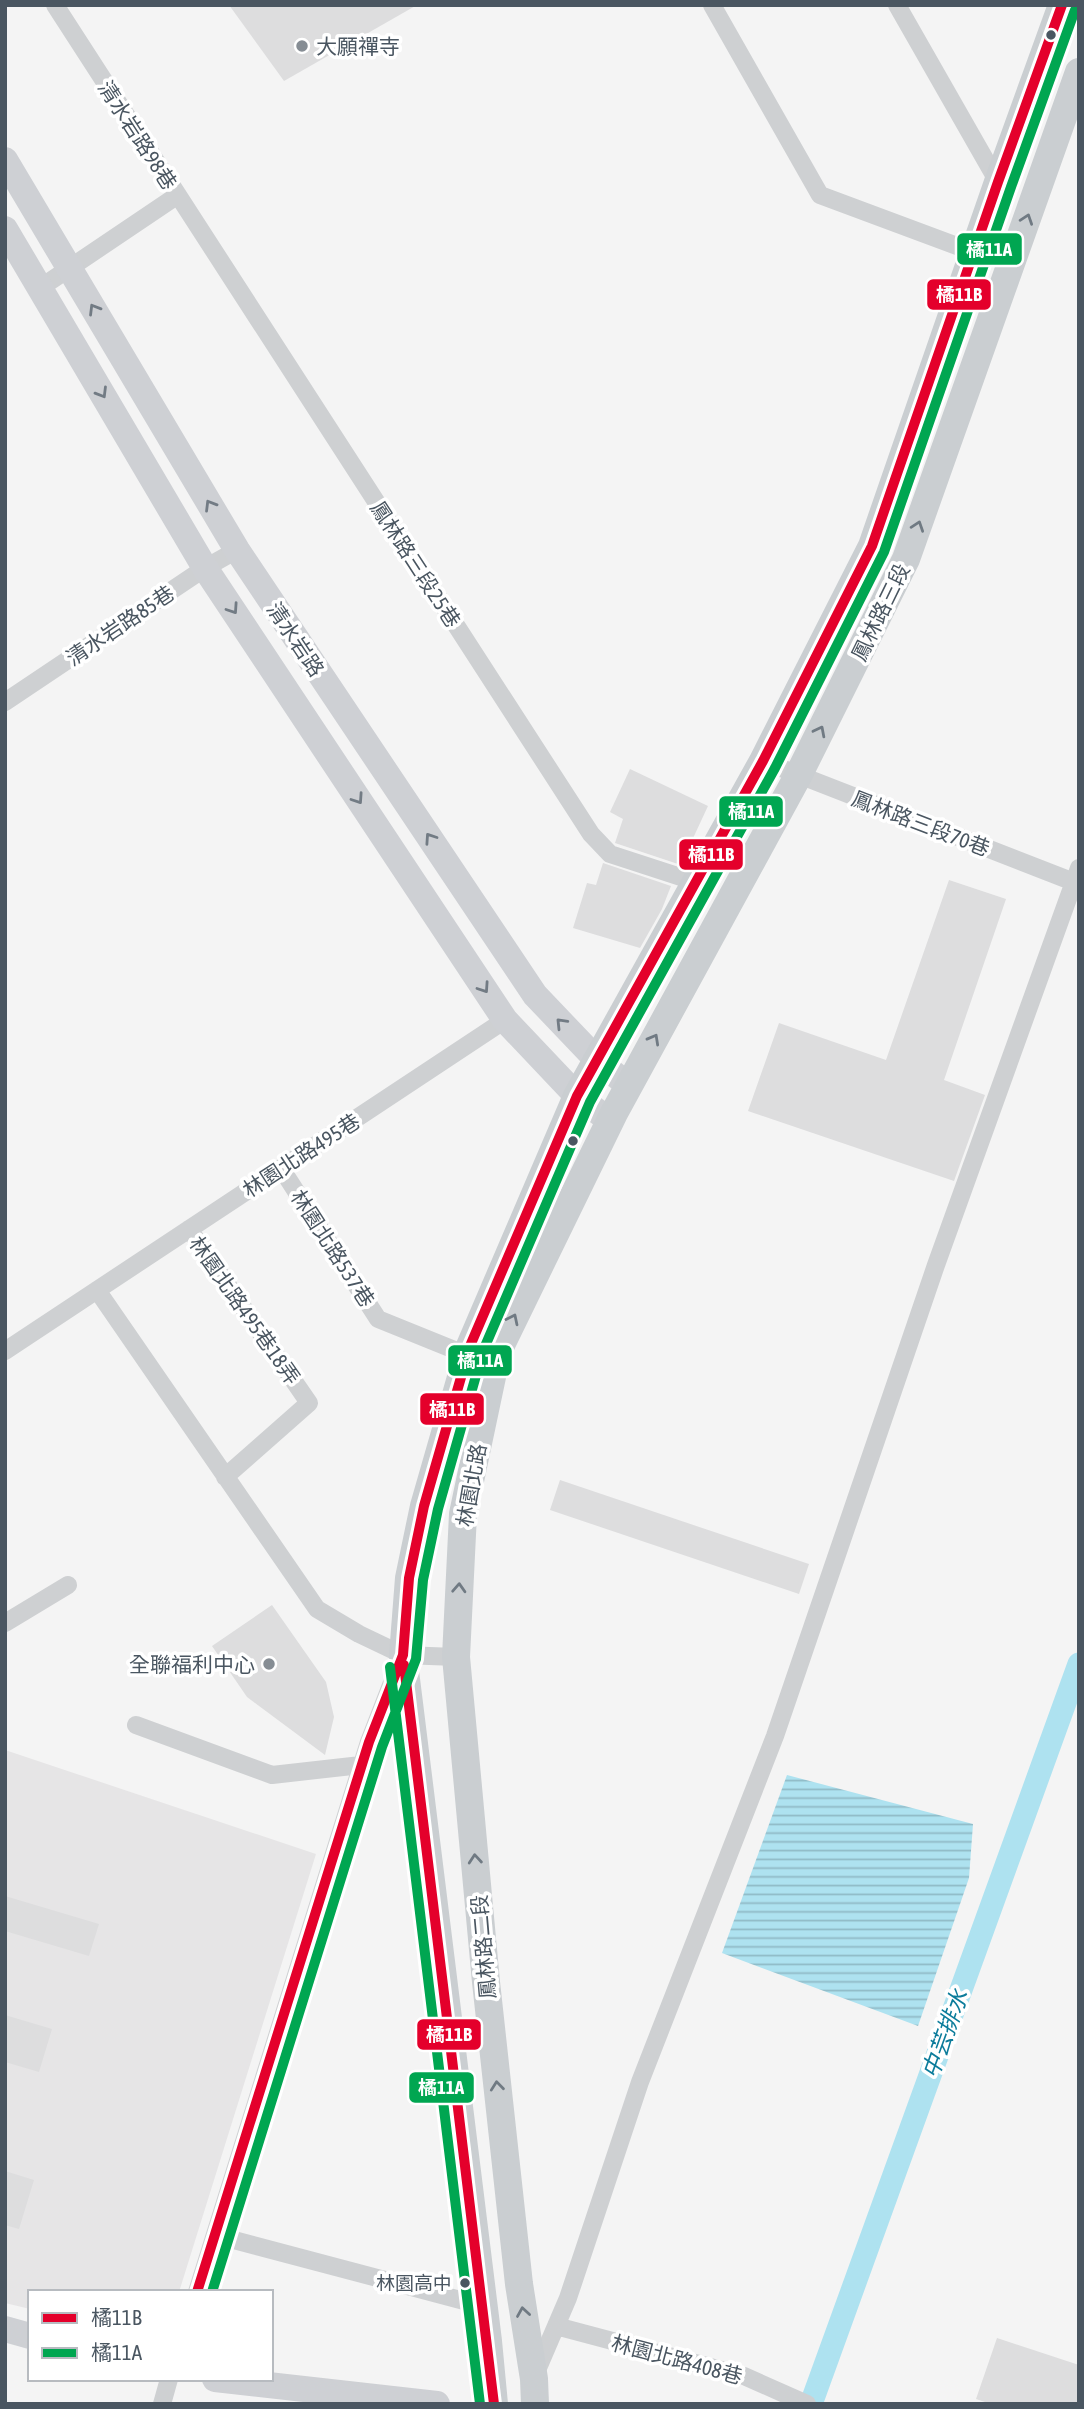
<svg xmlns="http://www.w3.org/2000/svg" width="1084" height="2409" font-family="'Asap Condensed','Noto Sans TC',sans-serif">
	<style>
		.education { fill: #e6e5e6 }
		.water { fill: url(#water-rules) }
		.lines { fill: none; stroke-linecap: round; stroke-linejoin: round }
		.canal { stroke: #aee2f0; stroke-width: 23 }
		.building { fill: #ddddde }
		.street { stroke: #ced0d2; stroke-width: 18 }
		.secondary { stroke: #ced0d4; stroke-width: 26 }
		.primary { stroke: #caced1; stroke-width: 28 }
		.bus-1-casing { stroke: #fff; stroke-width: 16 }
		.bus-2-casing { stroke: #fff; stroke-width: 16 }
		.bus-1 { stroke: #e4002b; stroke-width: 10 }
		.bus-2 { stroke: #00a651; stroke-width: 10 }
		.oneway { stroke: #707a83 }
		.oneway2 { stroke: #727b84 }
		.bus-dot { fill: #4a5661; stroke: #fff; stroke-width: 2.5 }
		.poi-dot { fill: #868d94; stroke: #fff; stroke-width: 2.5 }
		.labels { text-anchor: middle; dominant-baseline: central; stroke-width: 7; stroke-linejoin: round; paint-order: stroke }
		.bus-label { font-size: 19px; fill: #4a5661; stroke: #fff; text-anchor: end }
		.poi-label { font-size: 21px; fill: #4a5661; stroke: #fff; text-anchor: start }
		.street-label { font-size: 21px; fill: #4a5661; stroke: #fff }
		.water-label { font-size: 23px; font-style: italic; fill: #0c7c9b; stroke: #fff }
		.line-badge { stroke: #fff; stroke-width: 2.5 }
		.badge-label { font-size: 19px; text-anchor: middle; font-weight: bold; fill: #fff }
	</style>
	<defs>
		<pattern id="water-rules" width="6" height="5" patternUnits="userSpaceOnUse" patternTransform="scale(1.75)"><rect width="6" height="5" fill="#aee2f0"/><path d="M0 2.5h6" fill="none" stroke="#90bac6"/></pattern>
	</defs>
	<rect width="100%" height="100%" fill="#f4f4f4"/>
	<path class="education" d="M 5,1750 L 316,1854 L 179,2292 L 30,2292 L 30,2309 L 5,2303 Z"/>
	<path class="water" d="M 787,1775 L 973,1824 L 969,1878 L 918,2026 L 722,1953 Z"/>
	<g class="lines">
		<path class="canal" d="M 811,2404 L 1079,1664"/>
	</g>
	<path class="building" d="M 229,5 L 417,5 L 284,81 Z
		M 630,769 L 708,806 L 688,849 L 683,846 L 678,864 L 615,843 L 623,819 L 610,812 Z
		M 603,863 L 671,886 L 662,909 L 640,948 L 573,928 L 587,883 L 596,885 Z
		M 949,880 L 1006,899 L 944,1080 L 985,1095 L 954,1181 L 748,1111 L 779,1023 L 886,1060 Z
		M 560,1480 L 809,1564 L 799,1594 L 550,1510 Z
		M 272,1605 L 326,1682 L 334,1717 L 325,1755 L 247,1697 L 212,1646 Z
		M 5,1896 L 99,1924 L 89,1956 L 5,1931 Z
		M 5,2015 L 52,2029 L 39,2072 L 5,2062 Z
		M 5,2171 L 34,2180 L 19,2229 L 5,2225 Z
		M 997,2338 L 1079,2365 L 1079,2404 L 991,2404 L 976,2399 Z"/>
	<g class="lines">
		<path class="street" d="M 55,5 L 591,834 L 610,854 L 696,882
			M 712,5 L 820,195 L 973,252
			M 897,5 L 998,182
			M 40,288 L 178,195
			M 5,702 L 205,568 L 237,550
			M 763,761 L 1079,884
			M 281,1168 L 378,1319 L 467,1355
			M 189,1229 L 309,1403 L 225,1477
			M 97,1290 L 317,1609 L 359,1634 L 403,1655 L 456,1657
			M 5,1351 L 505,1020
			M 5,1623 L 68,1585
			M 136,1725 L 272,1775 L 361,1765
			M 215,2235 L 483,2306
			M 197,2292 L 369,1742 L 400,1662
			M 556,2326 L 744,2376 L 807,2404
			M 535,2375 L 568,2298 L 640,2082 L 775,1736 L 936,1265 L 1079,868
			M 162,2404 L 169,2379"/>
		<path class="secondary" d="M 5,160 L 237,550 L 535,995 L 597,1060 L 629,1086
			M 5,229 L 205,568 L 505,1020 L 577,1096 L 610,1121
			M 5,2329 L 30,2336
			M 215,2379 L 437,2404"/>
		<path class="primary" d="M 494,2404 L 488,2341 L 403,1655 L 409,1578 L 424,1506 L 470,1346 L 577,1096 L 763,761 L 872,546 L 998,182 L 1062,5
			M 535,2404 L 534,2379 L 519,2284 L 486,1982 L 456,1657 L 463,1514 L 497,1353 L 614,1113 L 798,776 L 906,559 L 1079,72"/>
		<g class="bus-1-casing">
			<path id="bus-1" d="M 404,1665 L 494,2404
				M 197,2292 L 369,1742 L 403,1655 L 409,1578 L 424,1506 L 470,1346 L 577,1096 L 763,761 L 872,546 L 998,182 L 1062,5"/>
		</g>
		<g class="bus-2-casing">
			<path id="bus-2" d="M 390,1667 L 480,2404
				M 212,2292 L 382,1747 L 416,1659 L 423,1580 L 438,1509 L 483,1351 L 590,1102 L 775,768 L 884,552 L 1011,187 L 1075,10"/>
		</g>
		<use href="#bus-1" class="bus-1"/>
		<use href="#bus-2" class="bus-2"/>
	</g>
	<defs><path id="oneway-chevron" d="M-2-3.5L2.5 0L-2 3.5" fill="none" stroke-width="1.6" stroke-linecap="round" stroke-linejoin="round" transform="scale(1.75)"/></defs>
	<g class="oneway">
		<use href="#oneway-chevron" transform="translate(1027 219) rotate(-71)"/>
		<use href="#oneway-chevron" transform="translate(918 526) rotate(-71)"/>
		<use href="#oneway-chevron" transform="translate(820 731) rotate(-63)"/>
		<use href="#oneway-chevron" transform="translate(654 1039) rotate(-61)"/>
		<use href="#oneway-chevron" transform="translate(513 1319) rotate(-64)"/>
		<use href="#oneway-chevron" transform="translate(459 1588) rotate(-87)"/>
		<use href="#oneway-chevron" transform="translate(475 1859) rotate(-95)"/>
		<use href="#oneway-chevron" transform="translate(497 2086) rotate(-96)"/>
		<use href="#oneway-chevron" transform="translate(523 2312) rotate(-99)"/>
	</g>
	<g class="oneway2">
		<use href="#oneway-chevron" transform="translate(94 309) rotate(-121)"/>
		<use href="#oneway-chevron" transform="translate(102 393) rotate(59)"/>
		<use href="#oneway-chevron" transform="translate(210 505) rotate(-121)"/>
		<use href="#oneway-chevron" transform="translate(233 609) rotate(56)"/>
		<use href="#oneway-chevron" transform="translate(358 799) rotate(56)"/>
		<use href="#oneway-chevron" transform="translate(430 838) rotate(-124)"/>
		<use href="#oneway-chevron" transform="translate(484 988) rotate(56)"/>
		<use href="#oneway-chevron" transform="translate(561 1023) rotate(-134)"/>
	</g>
	<g class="bus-dot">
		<circle cx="1051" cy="35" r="6"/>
		<circle cx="573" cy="1141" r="6"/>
		<circle cx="465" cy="2283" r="6"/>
	</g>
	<g class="poi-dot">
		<circle cx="302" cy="46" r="7"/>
		<circle cx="269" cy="1664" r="7"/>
	</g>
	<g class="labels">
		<g class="bus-label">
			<text x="452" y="2283">林園高中</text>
		</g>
		<g class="poi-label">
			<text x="316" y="46">大願禪寺</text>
			<text x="255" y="1664" text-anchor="end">全聯福利中心</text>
		</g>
		<g class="street-label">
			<text transform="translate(138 135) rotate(57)">清水岩路98巷</text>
			<text transform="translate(416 564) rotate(57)">鳳林路三段25巷</text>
			<text transform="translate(880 612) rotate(-64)">鳳林路三段</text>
			<text transform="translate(120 625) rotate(-34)">清水岩路85巷</text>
			<text transform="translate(296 639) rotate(56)">清水岩路</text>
			<text transform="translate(921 823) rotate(21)">鳳林路三段70巷</text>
			<text transform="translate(301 1155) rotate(-33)">林園北路495巷</text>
			<text transform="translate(333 1248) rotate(57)">林園北路537巷</text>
			<text transform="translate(245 1310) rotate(55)">林園北路495巷18弄</text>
			<text transform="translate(471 1485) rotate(-80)">林園北路</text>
			<text transform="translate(483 1947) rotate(-95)">鳳林路二段</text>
			<text transform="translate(677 2359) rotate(15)">林園北路408巷</text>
		</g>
		<g class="water-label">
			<text transform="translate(945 2034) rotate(-70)">中芸排水</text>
		</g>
	</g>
	<g class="line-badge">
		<rect x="956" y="232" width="67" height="34" rx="7" fill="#00a651"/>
		<rect x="926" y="278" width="66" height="33" rx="7" fill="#e4002b"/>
		<rect x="718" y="795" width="66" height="33" rx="7" fill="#00a651"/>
		<rect x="678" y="838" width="66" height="33" rx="7" fill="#e4002b"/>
		<rect x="447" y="1344" width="66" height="33" rx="7" fill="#00a651"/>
		<rect x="419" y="1392" width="66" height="34" rx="7" fill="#e4002b"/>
		<rect x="416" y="2018" width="66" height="33" rx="7" fill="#e4002b"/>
		<rect x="408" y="2071" width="67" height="33" rx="7" fill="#00a651"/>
	</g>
	<g class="badge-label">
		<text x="989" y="256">橘11A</text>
		<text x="959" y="301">橘11B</text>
		<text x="751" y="818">橘11A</text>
		<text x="711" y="861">橘11B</text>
		<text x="480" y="1367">橘11A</text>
		<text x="452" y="1416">橘11B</text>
		<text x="449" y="2041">橘11B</text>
		<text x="441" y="2094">橘11A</text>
	</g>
	<rect width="1084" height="2409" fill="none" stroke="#4a5661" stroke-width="14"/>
	<rect x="28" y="2290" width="245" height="91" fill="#ffffff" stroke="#b7bbc0" stroke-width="2"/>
	<rect x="42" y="2313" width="35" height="10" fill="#e4002b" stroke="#b7bbc0" stroke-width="2"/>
	<text x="91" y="2325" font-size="21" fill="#4a5661">橘11B</text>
	<rect x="42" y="2348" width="35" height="10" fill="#00a651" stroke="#b7bbc0" stroke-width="2"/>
	<text x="91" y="2360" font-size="21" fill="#4a5661">橘11A</text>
</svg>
